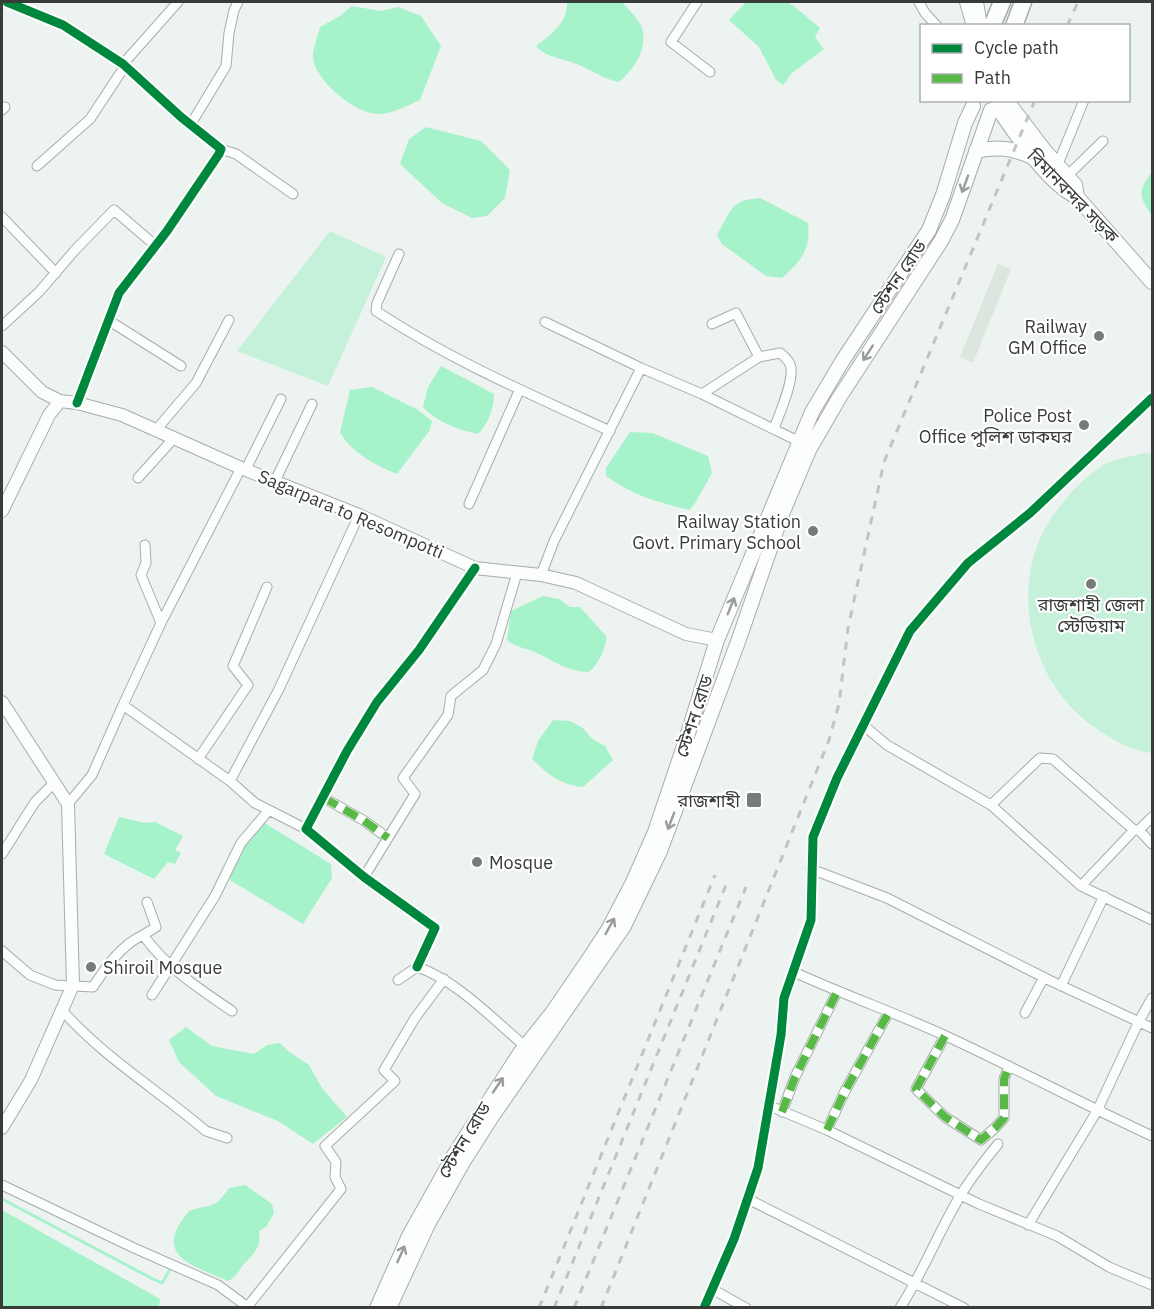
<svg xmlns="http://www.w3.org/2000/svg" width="1154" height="1309" font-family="'IBM Plex Sans','Noto Sans Bengali',sans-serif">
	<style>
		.built { fill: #dbe6df }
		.green { fill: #c5f0d9 }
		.water { fill: #a6f2cb }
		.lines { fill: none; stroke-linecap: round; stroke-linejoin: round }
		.stream { stroke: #a6f2cb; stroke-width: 3 }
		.street-casing { stroke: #a8acaa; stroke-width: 11 }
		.secondary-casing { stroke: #a8acaa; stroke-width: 14 }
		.primary-casing { stroke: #a8acaa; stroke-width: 16 }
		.highway-casing { stroke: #a8acaa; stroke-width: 19 }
		.street { stroke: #fcfdfd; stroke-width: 9 }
		.secondary { stroke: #fcfdfd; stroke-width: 12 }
		.primary { stroke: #fcfdfd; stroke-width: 14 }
		.highway { stroke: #fcfdfd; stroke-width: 16 }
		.rail { stroke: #c2c3c2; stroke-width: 3; stroke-dasharray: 8 8; stroke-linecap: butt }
		.quiet { stroke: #58b947; stroke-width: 8; stroke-dasharray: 15 8; stroke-linecap: butt }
		.cycleway-casing { stroke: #fff; stroke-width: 13 }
		.cycleway { stroke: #00873e; stroke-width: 9 }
		.oneway { stroke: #9a9c9b }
		.poi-dot { fill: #777c79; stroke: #fff; stroke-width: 2 }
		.labels { text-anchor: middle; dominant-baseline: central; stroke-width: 4.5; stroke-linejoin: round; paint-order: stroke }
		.street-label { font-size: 18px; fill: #383c39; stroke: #fff }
		.poi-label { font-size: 18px; fill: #383c39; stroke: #fff; text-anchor: end }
	</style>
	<rect width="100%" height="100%" fill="#edf3f0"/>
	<path class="built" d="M 998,264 L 1011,269 L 973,363 L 960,357 Z"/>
	<path class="green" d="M 330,231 L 386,257 L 328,386 L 237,351 Z
		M 1145,453 L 1152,454 L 1152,753 C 1131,751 1111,739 1094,727 C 1031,683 1008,590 1048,523 C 1052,516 1057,510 1062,504 C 1073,489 1089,474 1105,464 C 1117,458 1133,456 1145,453 Z"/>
	<path class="water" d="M 567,2 L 622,2 C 628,9 639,19 642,28 C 648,49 634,69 619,82 C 604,79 593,71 579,65 C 564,58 548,59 536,46 C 551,35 568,22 567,2 Z
		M 746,2 L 786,2 L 794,6 L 820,28 L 815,37 L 824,49 L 792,73 L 783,85 L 776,80 L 759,47 L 729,20 Z
		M 352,6 L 381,11 L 398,7 L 421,16 L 441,46 L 420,100 C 408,105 394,113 381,114 C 357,116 316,82 313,58 C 312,50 318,36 320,27 L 340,16 Z
		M 426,127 L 481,141 L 510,170 L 505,198 L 487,216 L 472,218 L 442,203 L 400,164 L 409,139 Z
		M 1152,172 L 1152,216 C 1139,196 1137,192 1152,172 Z
		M 760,198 L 808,223 C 811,250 801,261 782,278 L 766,276 L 722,244 L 717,235 C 731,211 730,200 760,198 Z
		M 441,366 L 494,394 C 494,409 488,424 478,434 C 458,430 437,422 423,407 L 428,387 Z
		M 372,387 L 418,410 L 432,421 L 430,430 L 397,474 C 377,466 350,452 340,432 L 350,390 Z
		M 630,432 L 652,433 L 708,456 L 712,473 L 694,505 L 689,510 C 655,501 636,497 606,476 L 606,468 Z
		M 543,596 L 559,599 L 570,607 L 580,607 L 607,637 C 604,651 600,662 589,672 C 563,671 555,660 532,651 C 522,647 517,648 507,640 L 511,611 Z
		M 553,720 L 570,721 L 583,728 L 592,739 L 605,746 L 613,760 L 583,787 C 559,784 549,775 532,759 L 538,741 Z
		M 119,817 L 146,823 L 155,822 L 183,836 L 175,850 L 181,853 L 175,864 L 168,862 L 154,879 L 104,854 Z
		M 263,822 L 331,864 L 332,878 L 303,924 L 230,880 C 232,859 245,834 263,822 Z
		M 186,1027 L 212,1046 L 254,1054 L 267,1045 L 280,1043 L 288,1051 L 309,1065 L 322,1088 L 347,1117 L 313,1144 L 278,1121 L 216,1096 L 179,1062 L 169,1040 Z
		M 245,1185 L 272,1204 L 274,1213 L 266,1227 L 259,1231 C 262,1246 254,1254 244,1264 C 238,1271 237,1277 228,1281 C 192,1265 151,1256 189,1211 C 210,1203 214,1211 229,1188 Z
		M 2,1210 L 160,1299 L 159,1307 L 2,1307 Z"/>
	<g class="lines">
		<path class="stream" d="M 2,1199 L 151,1278 L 162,1283 L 169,1271"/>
		<g class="street-casing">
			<path id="street" d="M 7,2 L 63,25 L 123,64 L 181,117 L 221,149 L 219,154 L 167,231 L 119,293 L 77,403
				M 697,2 L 671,42 L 710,72
				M 919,2 L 925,13 L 937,26
				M 123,64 L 178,2
				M 2,110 L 5,107
				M 191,124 L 226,66 L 229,33 L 234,10 L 238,2
				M 221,149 L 236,154 L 293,194
				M 37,166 L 90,119 L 125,66
				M 1056,169 L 1084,100
				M 1064,179 L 1103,141
				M 2,217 L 56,273
				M 399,254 L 377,303 L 376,311 C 450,360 530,394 610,431
				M 108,320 L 181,366
				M 545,322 L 641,368
				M 2,326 L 39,292 L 75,250 L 114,210 L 156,246
				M 759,357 L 780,353 C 786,358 790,361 791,368 C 793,384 779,414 774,429
				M 702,394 L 759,357 L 736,313 L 712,324
				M 156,430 L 196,383 L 229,320
				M 246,469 L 281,399
				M 138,478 L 174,438
				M 275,481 L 312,404
				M 469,504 L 519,391
				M 145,545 L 146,563 L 141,575 L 161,623
				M 541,575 L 554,541 L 641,368 L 702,394 L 800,442
				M 123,705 L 161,623 L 241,468
				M 863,725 L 887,745 L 991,805 L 1040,758 L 1053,759 L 1134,830 L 1081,886
				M 198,759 L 248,685 L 233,666 L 267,587
				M 230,781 L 279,689 L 359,515
				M 324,798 L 363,820 L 388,838
				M 68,804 L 92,775 L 123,705 L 230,781 L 255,803 L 306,829
				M 991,805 L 1081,886 L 1152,920
				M 1134,830 L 1139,830 L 1152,817
				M 1139,830 L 1152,844
				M 2,854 L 35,802 L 54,783
				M 811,869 L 887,898 L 1049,980 L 1152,1028
				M 364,877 L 415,794 L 403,778 L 448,715 L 451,696 L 483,670 L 496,644 L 517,573
				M 143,935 L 156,927 L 147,902
				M 2,951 L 30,975 L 55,985 L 93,987 C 106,967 121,945 143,935 C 167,968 198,988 232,1011
				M 417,967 L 435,928 L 364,877 L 306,829 L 347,751 L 377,702 L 419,650 L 475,568
				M 794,972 C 844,995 896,1013 946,1036 C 1015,1068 1083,1104 1152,1136
				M 398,980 L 417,967 C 455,979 495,1021 526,1047
				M 1061,986 L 1104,896
				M 152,995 L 215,896 L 241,843 L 269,810
				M 61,1009 C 103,1057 158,1090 206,1131 L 227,1138
				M 1025,1013 L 1044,977
				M 945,1036 L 916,1089 L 945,1117 L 981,1140 L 995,1128 L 1004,1118 L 1004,1079 L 1009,1066
				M 770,1106 L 827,1130 L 979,1204 L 1057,1236 L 1109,1267 L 1152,1285
				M 782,1112 L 795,1077 L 837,992
				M 827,1130 L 845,1091 L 889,1012
				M 2,1185 L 134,1248 L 218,1285 L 249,1308
				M 748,1199 L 964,1308
				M 1028,1225 L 1097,1111 L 1139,1021 L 1152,998
				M 712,1289 L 746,1308
				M 248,1306 L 341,1189 L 335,1177 L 336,1162 L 325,1146 L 395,1081 L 384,1070 L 415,1018 L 444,979
				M 704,1308 L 734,1239 L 758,1168 L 781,1035 L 784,998 L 811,920 L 813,837 L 837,778 L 910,631 L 968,563 L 1030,513 L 1152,398
				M 900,1308 C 924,1271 939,1230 962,1193 C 973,1175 985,1160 998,1144"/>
		</g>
		<g class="secondary-casing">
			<path id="secondary" d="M 966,2 L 973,26
				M 977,2 L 981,26
				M 2,352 L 42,392 L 60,401 L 77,403 L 122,415 L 241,468 L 359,515 L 475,568 L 541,575 L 576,583 L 686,634 L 717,640
				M 2,511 L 49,415 L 60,401
				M 2,702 L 68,804 L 73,985 L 31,1080 L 2,1128"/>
		</g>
		<g class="primary-casing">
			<path id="primary" d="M 1006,100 L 1045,151 L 1075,185 L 1077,197
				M 997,107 C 1016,134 1047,183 1077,197 L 1152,282
				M 976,151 C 997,146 1014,148 1034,158
				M 377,1308 L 409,1236 L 456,1152 L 520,1053 L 552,1013 L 587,962 L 608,930 L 633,882 L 655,832 L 685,743 L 717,640 L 812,412 L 843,360 L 929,230 L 943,195 L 965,123 L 973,106
				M 389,1308 L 428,1224 L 463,1162 L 491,1118 L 624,926 L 660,851 L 739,639 L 782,514 L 809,450 L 839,398 L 941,241 L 952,220 L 991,110"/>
		</g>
		<g class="highway-casing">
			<path id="highway" d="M 992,26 L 1002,2
				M 1014,26 L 1023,2"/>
		</g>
		<use href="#street" class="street"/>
		<use href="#secondary" class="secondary"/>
		<use href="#primary" class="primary"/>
		<use href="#highway" class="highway"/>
		<path class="rail" d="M 1067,26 L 1078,2
			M 539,1308 L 715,875
			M 554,1308 L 728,880
			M 574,1308 L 746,887
			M 601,1308 L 829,740 L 839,704 L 848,628 L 884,462 L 1035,100"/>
		<path class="quiet" d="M 324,798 L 363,820 L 388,838
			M 945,1036 L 916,1089 L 945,1117 L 981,1140 L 995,1128 L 1004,1118 L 1004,1079 L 1009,1066
			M 782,1112 L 795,1077 L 837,992
			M 827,1130 L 845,1091 L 889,1012"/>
		<g class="cycleway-casing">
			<path id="cycleway" d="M 7,2 L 63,25 L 123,64 L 181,117 L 221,149 L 219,154 L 167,231 L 119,293 L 77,403
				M 417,967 L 435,928 L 364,877 L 306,829 L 347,751 L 377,702 L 419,650 L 475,568
				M 704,1308 L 734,1239 L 758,1168 L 781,1035 L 784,998 L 811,920 L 813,837 L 837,778 L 910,631 L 968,563 L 1030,513 L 1152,398"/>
		</g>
		<use href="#cycleway" class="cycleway"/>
	</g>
	<defs><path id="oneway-shaft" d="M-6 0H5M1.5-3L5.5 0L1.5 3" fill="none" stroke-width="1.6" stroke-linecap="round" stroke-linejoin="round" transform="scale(1.5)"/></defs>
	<g class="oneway">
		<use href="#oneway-shaft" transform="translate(965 184) rotate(110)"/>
		<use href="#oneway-shaft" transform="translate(868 353) rotate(123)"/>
		<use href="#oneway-shaft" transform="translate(731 606) rotate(-68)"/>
		<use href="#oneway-shaft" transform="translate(671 821) rotate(111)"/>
		<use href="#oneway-shaft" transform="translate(610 926) rotate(-61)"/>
		<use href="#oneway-shaft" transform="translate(498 1085) rotate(-56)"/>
		<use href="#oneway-shaft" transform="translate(401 1254) rotate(-66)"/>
	</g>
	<g class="poi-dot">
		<circle cx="1099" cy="336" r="6"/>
		<circle cx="1084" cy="425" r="6"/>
		<circle cx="813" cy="531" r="6"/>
		<circle cx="1091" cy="584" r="6"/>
		<rect x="746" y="792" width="16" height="16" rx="3"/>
		<circle cx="477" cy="862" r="6"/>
		<circle cx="91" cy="967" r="6"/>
	</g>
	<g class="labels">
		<g class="street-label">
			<text transform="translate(1073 196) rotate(46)">বিমানবন্দর সড়ক</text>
			<text transform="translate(898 277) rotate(-56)">স্টেশন রোড</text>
			<text transform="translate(351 514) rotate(23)">Sagarpara to Resompotti</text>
			<text transform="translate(694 716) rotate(-72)">স্টেশন রোড</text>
			<text transform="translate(464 1140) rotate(-59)">স্টেশন রোড</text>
		</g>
		<g class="poi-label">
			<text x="1087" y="326">Railway<tspan x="1087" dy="21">GM Office</tspan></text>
			<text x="1072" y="415">Police Post<tspan x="1072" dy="21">Office পুলিশ ডাকঘর</tspan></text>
			<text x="801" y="521">Railway Station<tspan x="801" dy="21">Govt. Primary School</tspan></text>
			<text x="1091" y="604" text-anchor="middle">রাজশাহী জেলা<tspan x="1091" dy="21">স্টেডিয়াম</tspan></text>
			<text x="740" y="800">রাজশাহী</text>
			<text x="489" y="862" text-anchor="start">Mosque</text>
			<text x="103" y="967" text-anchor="start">Shiroil Mosque</text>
		</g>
	</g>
	<rect width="1154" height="1309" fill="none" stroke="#383c39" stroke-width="6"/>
	<rect x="920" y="24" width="210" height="78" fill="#ffffff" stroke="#afb1b0" stroke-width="1.5"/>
	<rect x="932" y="44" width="30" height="9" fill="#00873e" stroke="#afb1b0" stroke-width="1.5"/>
	<text x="974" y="54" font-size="18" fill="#383c39">Cycle path</text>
	<rect x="932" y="74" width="30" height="9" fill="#58b947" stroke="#afb1b0" stroke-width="1.5"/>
	<text x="974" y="84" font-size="18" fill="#383c39">Path</text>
</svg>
